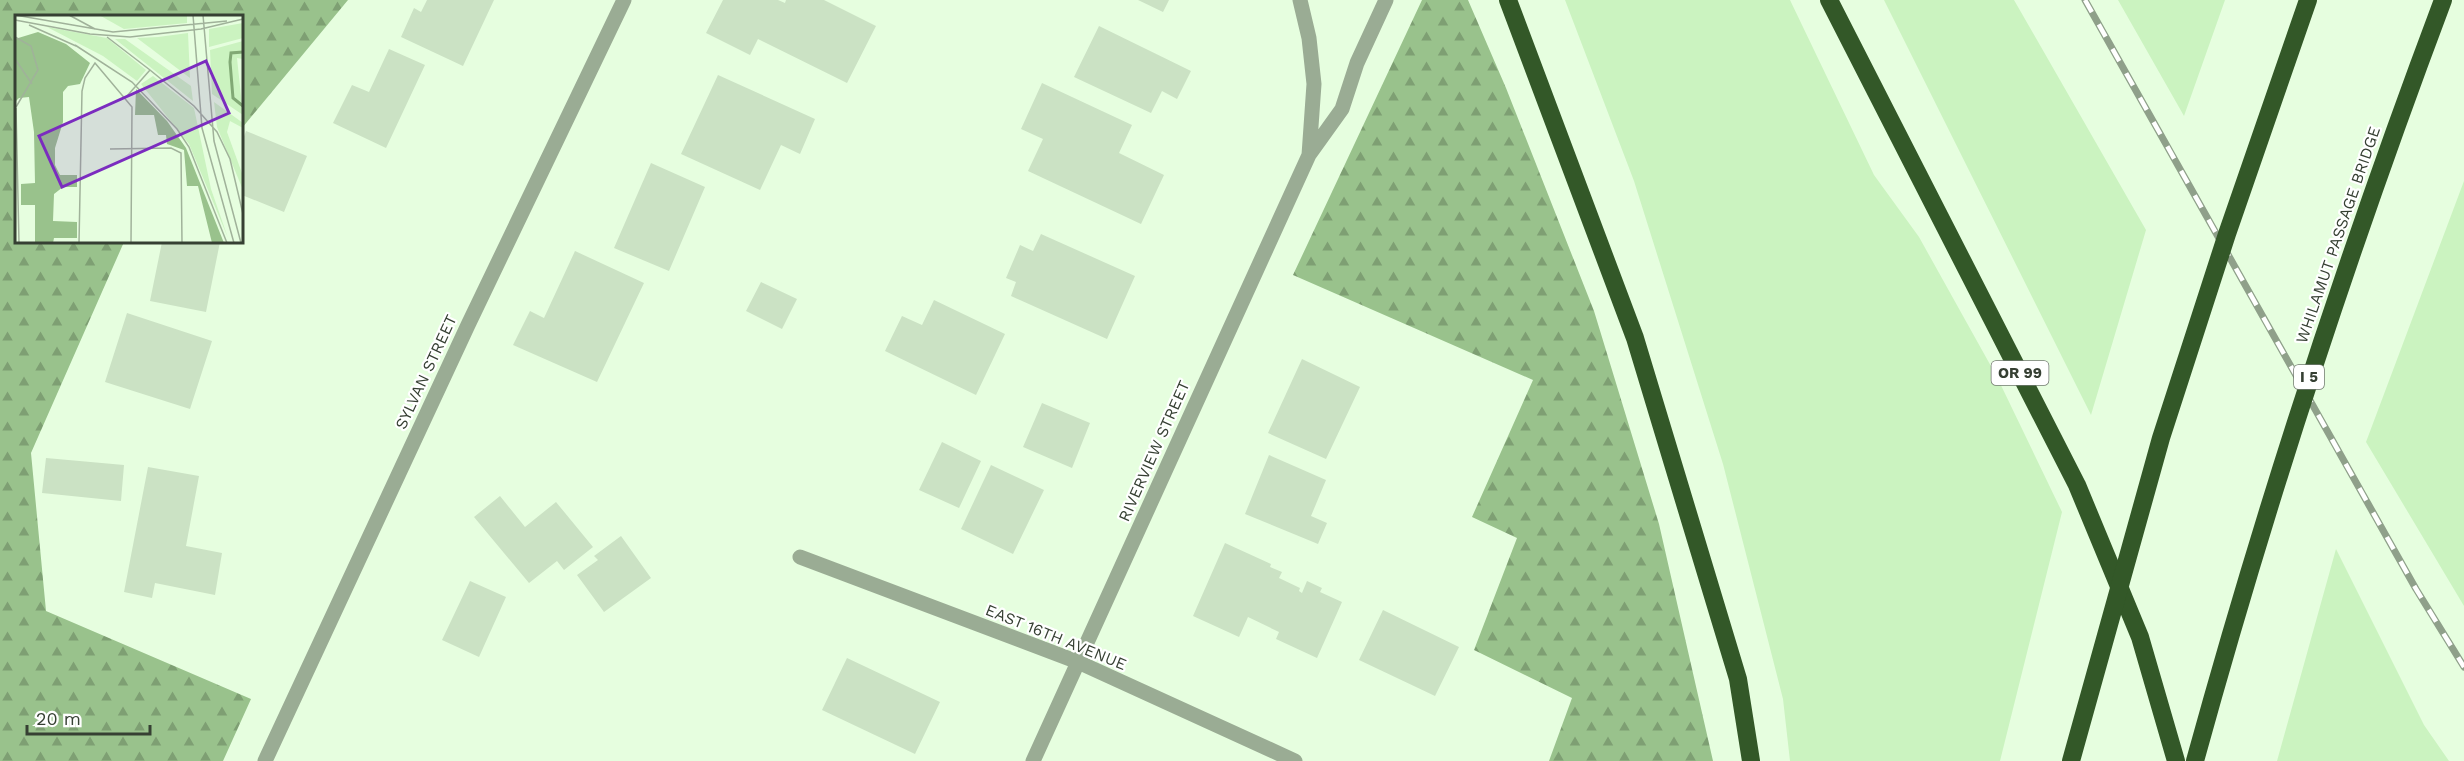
<svg xmlns="http://www.w3.org/2000/svg" width="2464" height="761" font-family="'Work Sans',sans-serif">
	<style>
		.green { fill: #cbf3c0 }
		.forest { fill: url(#forest-firs) }
		.building { fill: #cbe2c4 }
		.lines { fill: none; stroke-linecap: round; stroke-linejoin: round }
		.street { stroke: #9aac94; stroke-width: 15 }
		.highway { stroke: #335828; stroke-width: 18 }
		.rail-casing { stroke: #8fa08a; stroke-width: 7 }
		.rail { stroke: #fff; stroke-width: 4.5; stroke-dasharray: 14; stroke-linecap: butt }
		.highway-bridge { stroke: #335828; stroke-width: 18 }
		.labels { text-anchor: middle; dominant-baseline: central; stroke-width: 4.5; stroke-linejoin: round; paint-order: stroke }
		.shield { fill: #fff; stroke: #727970; stroke-width: 1.5 }
		.shield-label { font-size: 15px; font-weight: bold; fill: #364033 }
		.street-label { font-size: 16px; fill: #364033; stroke: #fff }
		.inset-river { fill: none; stroke: #81a975; stroke-width: 3 }
		.inset-road { fill: none; stroke: #a0b29a; stroke-width: 1.5 }
		.view { fill: #7b2cbf; fill-opacity: 0.15; stroke: #7b2cbf; stroke-width: 3 }
		.inset-edge { fill: none; stroke: #364033; stroke-width: 3 }
	</style>
	<defs>
		<pattern id="forest-firs" width="22" height="20" patternUnits="userSpaceOnUse" patternTransform="scale(1.5)"><rect width="22" height="20" fill="#99c28c"/><path d="M5 1l3.5 6h-7zM16 11l3.5 6h-7z" fill="#7e9f73"/></pattern>
	</defs>
	<rect width="100%" height="100%" fill="#e6fedf"/>
	<path class="green" d="M 1565,0 L 1790,0 L 1874,175 L 1919,237 L 1997,377 L 2062,512 L 2000,761 L 1790,761 L 1783,699 L 1723,464 L 1634,181 Z
		M 1884,0 L 2014,0 L 2146,230 L 2091,415 Z
		M 2118,0 L 2225,0 L 2184,116 Z
		M 2464,181 L 2464,606 L 2366,442 Z
		M 2336,549 L 2424,725 L 2449,761 L 2277,761 Z"/>
	<path class="forest" d="M 0,0 L 348,0 L 242,128 L 242,16 L 16,16 L 16,242 L 124,242 L 31,453 L 46,611 L 251,699 L 223,761 L 0,761 Z
		M 1422,0 L 1468,0 L 1506,88 L 1594,311 L 1659,524 L 1713,761 L 1549,761 L 1572,698 L 1474,650 L 1517,538 L 1472,517 L 1533,380 L 1293,275 Z"/>
	<path class="building" d="M 427,0 L 494,0 L 463,66 L 401,37 L 414,8 L 421,12 Z
		M 723,0 L 778,0 L 785,3 L 786,0 L 824,0 L 876,26 L 847,83 L 758,39 L 750,55 L 706,33 Z
		M 1138,0 L 1169,0 L 1163,12 Z
		M 1099,26 L 1191,71 L 1177,99 L 1162,91 L 1151,113 L 1074,77 Z
		M 389,49 L 425,65 L 386,148 L 333,123 L 352,85 L 369,92 Z
		M 718,75 L 815,119 L 800,154 L 781,145 L 760,190 L 681,154 Z
		M 1042,83 L 1132,125 L 1119,153 L 1164,175 L 1141,224 L 1028,171 L 1043,139 L 1021,129 Z
		M 246,131 L 307,156 L 284,212 L 242,195 L 242,142 Z
		M 651,163 L 705,187 L 669,271 L 614,248 Z
		M 1041,234 L 1135,276 L 1107,339 L 1011,296 L 1016,282 L 1006,278 L 1020,245 L 1033,251 Z
		M 162,242 L 220,242 L 206,312 L 150,301 Z
		M 575,251 L 644,283 L 597,382 L 513,345 L 530,311 L 544,318 Z
		M 761,282 L 797,299 L 782,329 L 746,311 Z
		M 934,300 L 1005,334 L 976,395 L 885,351 L 902,316 L 922,325 Z
		M 127,313 L 212,341 L 190,409 L 105,382 Z
		M 1302,359 L 1360,387 L 1326,459 L 1268,433 Z
		M 1042,403 L 1090,423 L 1072,468 L 1023,447 Z
		M 942,442 L 981,461 L 959,508 L 919,490 Z
		M 1269,455 L 1326,480 L 1311,516 L 1327,523 L 1318,544 L 1245,514 Z
		M 46,458 L 124,465 L 121,501 L 42,493 Z
		M 991,465 L 1044,490 L 1013,554 L 961,529 Z
		M 148,467 L 199,476 L 186,546 L 222,553 L 215,595 L 155,583 L 152,598 L 124,592 Z
		M 500,496 L 525,527 L 556,502 L 593,547 L 564,570 L 557,561 L 529,583 L 474,517 Z
		M 621,536 L 651,578 L 604,612 L 577,575 L 598,560 L 594,556 Z
		M 1225,543 L 1271,564 L 1270,567 L 1282,572 L 1279,578 L 1300,588 L 1299,591 L 1302,593 L 1307,581 L 1322,588 L 1320,592 L 1342,602 L 1317,658 L 1276,639 L 1279,632 L 1248,617 L 1239,637 L 1193,616 Z
		M 470,581 L 506,597 L 479,657 L 442,640 Z
		M 1383,610 L 1459,647 L 1435,696 L 1359,660 Z
		M 847,658 L 940,702 L 915,754 L 822,710 Z"/>
	<g class="lines">
		<path class="street" d="M 1309,155 L 1342,109 L 1357,63 L 1386,0
			M 800,557 L 1078,662 L 1295,761
			M 265,761 L 468,325 L 624,0
			M 1033,761 L 1309,155 L 1314,84 L 1309,38 L 1300,0"/>
		<path class="highway" d="M 1508,0 L 1635,338 L 1738,679 L 1751,761
			M 1829,0 L 2077,485 L 2140,637 L 2176,761"/>
		<g class="rail-casing">
			<path id="rail" d="M 2085,0 L 2416,589 L 2464,667"/>
		</g>
		<use href="#rail" class="rail"/>
		<path class="highway-bridge" d="M 2071,761 L 2161,438 L 2227,234 L 2308,0
			M 2195,761 C 2266,503 2349,250 2443,0"/>
	</g>
	<g class="labels">
		<g class="shield">
			<rect x="1991.5" y="361" width="57" height="24" rx="4.5"/>
			<rect x="2294" y="365" width="30" height="24" rx="4.5"/>
		</g>
		<g class="shield-label">
			<text x="2020" y="373">OR 99</text>
			<text x="2309" y="377">I 5</text>
		</g>
		<g class="street-label">
			<text transform="translate(2338 235) rotate(-71)">WHILAMUT PASSAGE BRIDGE</text>
			<text transform="translate(426 372) rotate(-65)">SYLVAN STREET</text>
			<text transform="translate(1154 451) rotate(-66)">RIVERVIEW STREET</text>
			<text transform="translate(1056 637) rotate(22)">EAST 16TH AVENUE</text>
		</g>
	</g>
	<g transform="translate(15 15)">
		<rect width="228" height="228" fill="#e6fedf"/>
		<path d="M 84,0 L 172,1 L 172,8 L 109,14 ZM 228,8 L 228,23 L 194,32 L 194,14 ZM 32,12 L 92,23 L 131,55 L 122,66 L 88,41 ZM 173,18 L 175,63 L 122,23 L 143,22 ZM 100,24 L 110,24 L 176,71 L 178,86 ZM 228,26 L 228,44 L 222,43 L 228,100 L 197,79 L 195,35 ZM 138,61 L 179,93 L 196,174 L 213,223 L 174,129 L 126,69 ZM 199,87 L 228,108 L 228,113 L 215,106 L 212,117 L 228,161 L 228,175 L 202,112 Z" fill="#cbf3c0"/>
		<path d="M 23,17 L 51,29 L 75,48 L 65,69 L 53,71 L 48,77 L 48,107 L 40,133 L 40,150 L 45,160 L 62,160 L 62,172 L 48,172 L 39,179 L 38,206 L 62,207 L 62,223 L 39,223 L 38,228 L 20,228 L 20,190 L 6,190 L 6,169 L 20,168 L 19,117 L 14,82 L 4,83 L 0,87 L 0,24 ZM 121,74 L 152,106 L 171,133 L 209,228 L 197,228 L 183,171 L 172,171 L 169,135 L 152,129 L 151,120 L 143,120 L 139,100 L 120,100 Z" fill="#99c28c"/>
		<path class="inset-river" d="M 228,37 L 216,38 L 215,47 L 218,83 L 228,91"/>
		<path class="inset-road" d="M 0,0 L 98,17 L 212,6M 54,0 L 80,14M 178,0 L 187,113 L 219,228M 188,0 L 199,126 L 226,228M 0,5 L 75,19 L 115,22 L 186,14 L 228,4M 14,10 L 61,31M 0,22 L 16,31 L 23,55 L 1,92M 92,22 L 135,55M 60,30 L 117,67 L 162,114 L 174,132 L 212,228M 0,44 L 17,69M 135,55 L 179,91 L 202,117 L 215,144 L 228,199M 112,81 L 135,55M 1,93 L 4,228M 95,134 L 156,133 L 166,138 L 167,228M 64,228 L 67,76 L 70,63 L 80,48 L 117,92 L 116,228"/>
		<path class="view" d="M 191,46 L 214,98 L 47,172 L 24,121 Z"/>
		<rect width="228" height="228" class="inset-edge"/>
	</g>
	<path d="M27 725v9h123v-9" fill="none" stroke="#364033" stroke-width="3"/>
	<text x="36" y="725" font-size="18" fill="#364033" stroke="#ffffff" stroke-width="4.5" paint-order="stroke">20 m</text>
</svg>
